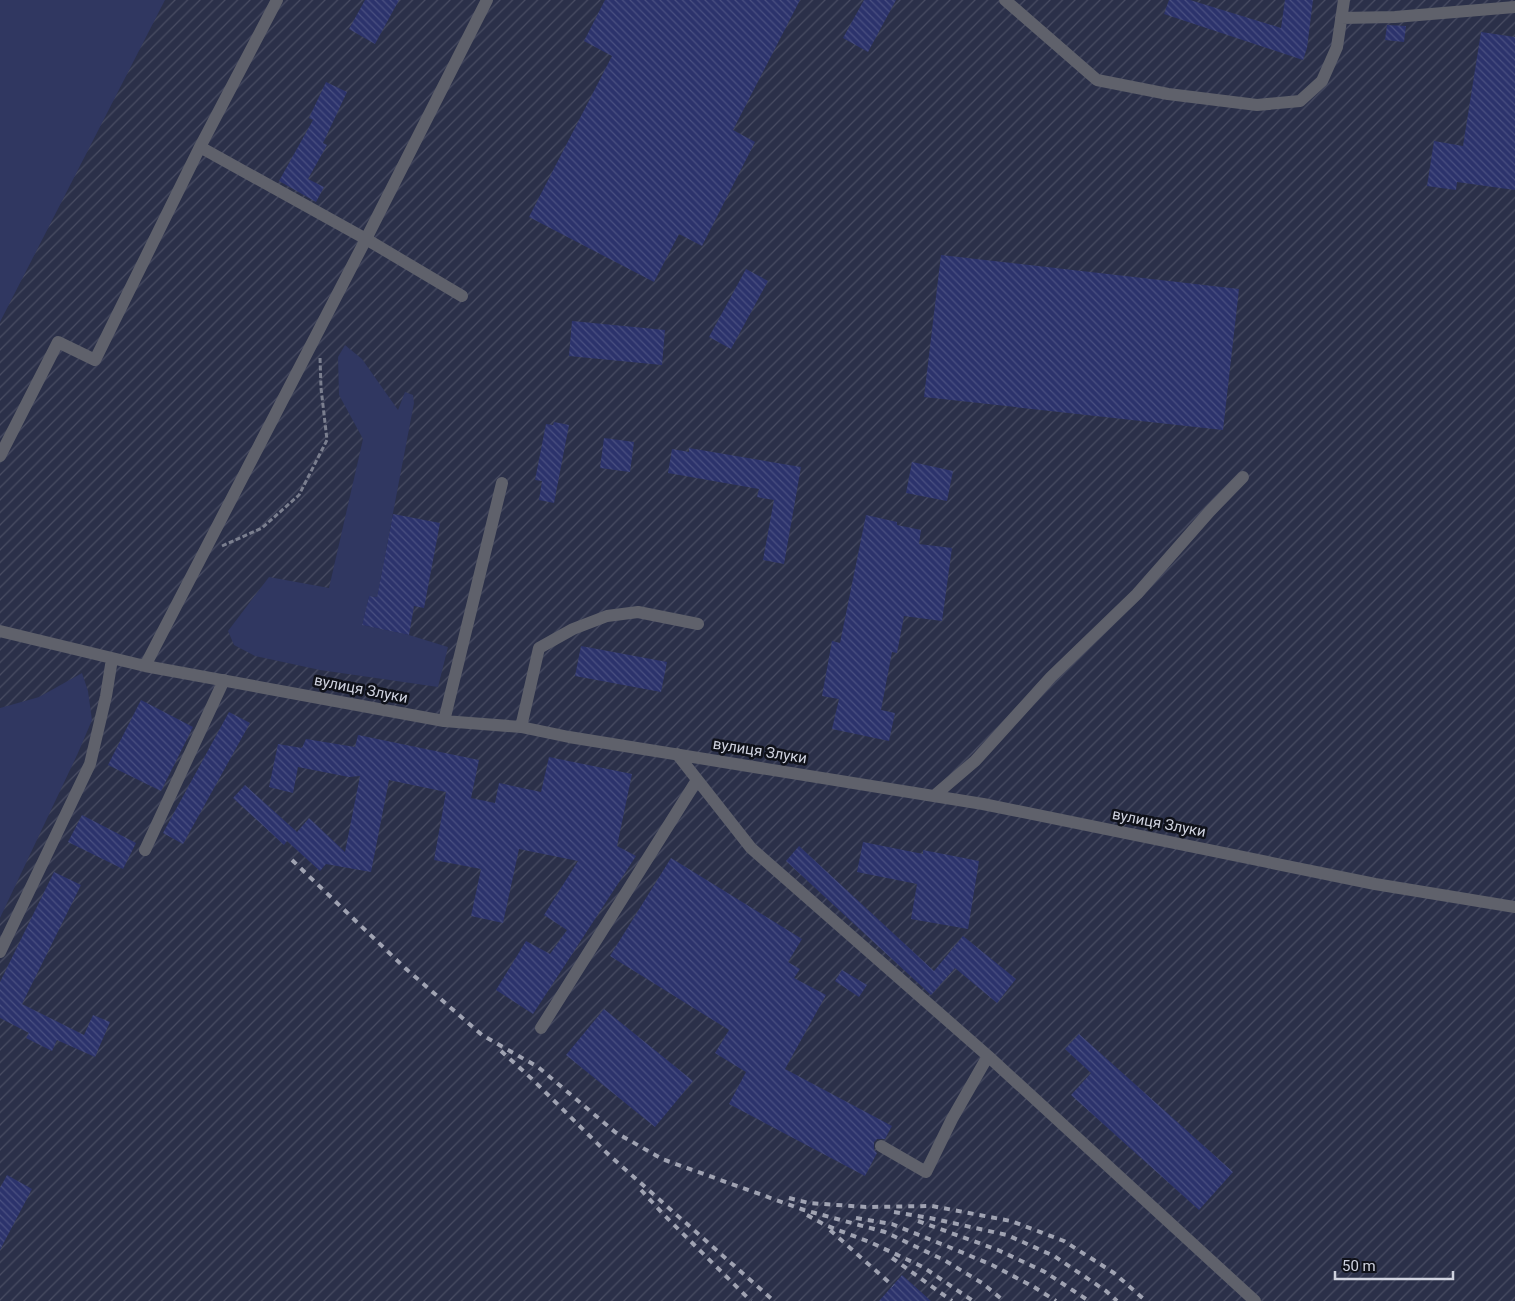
<svg xmlns="http://www.w3.org/2000/svg" width="1515" height="1301" font-family="Roboto,sans-serif">
	<style>
		.industrial { fill: url(#industrial-furrows) }
		.grass { fill: #303761 }
		.building { fill: url(#building-back-hatch) }
		.lines { fill: none; stroke-linecap: round; stroke-linejoin: round }
		.path { stroke: #7b7f8f; stroke-width: 3; stroke-dasharray: 5 2.5; stroke-linecap: butt }
		.minor { stroke: #5f616b; stroke-width: 12 }
		.rail { stroke: #a0a3b2; stroke-width: 4; stroke-dasharray: 6 6; stroke-linecap: butt }
		.labels { text-anchor: middle; dominant-baseline: central; stroke-width: 5; stroke-linejoin: round; paint-order: stroke }
		.street-label { font-size: 15px; fill: #cfd2df; stroke: #0f1119 }
	</style>
	<defs>
		<pattern id="industrial-furrows" width="10" height="10" patternUnits="userSpaceOnUse" patternTransform="scale(1.25)"><rect width="10" height="10" fill="#2b3049"/><path d="M-1 1l2-2M0 10L10 0M9 11l2-2" fill="none" stroke="#494d63"/></pattern>
		<pattern id="building-back-hatch" width="6" height="6" patternUnits="userSpaceOnUse" patternTransform="scale(1.25)"><rect width="6" height="6" fill="#2c336c"/><path d="M-1 5l2 2M0 0l6 6M5-1l2 2" fill="none" stroke="#4a5081"/></pattern>
	</defs>
	<rect width="100%" height="100%" fill="#23273a"/>
	<path class="industrial" d="M 0,0 L 1515,0 L 1515,1301 L 0,1301 Z"/>
	<path class="grass" d="M 0,0 L 165,0 L 0,322 Z
		M 345,345 L 362,359 L 398,410 L 405,392 L 413,395 L 414,403 L 377,597 L 369,596 L 362,625 L 409,635 L 448,647 L 438,687 L 320,670 L 255,656 L 234,645 L 228,631 L 269,577 L 329,588 L 363,439 L 339,395 L 338,357 Z
		M 82,673 L 88,691 L 92,720 L 78,753 L 0,918 L 0,708 L 39,697 Z"/>
	<path class="building" d="M 365,0 L 399,0 L 375,44 L 349,29 Z
		M 605,0 L 800,0 L 733,130 L 755,142 L 702,246 L 679,234 L 654,282 L 529,217 L 612,56 L 584,41 Z
		M 864,0 L 896,0 L 868,52 L 843,38 Z
		M 1169,0 L 1190,0 L 1281,28 L 1285,0 L 1313,0 L 1307,48 L 1303,60 L 1164,14 Z
		M 1387,25 L 1406,26 L 1404,42 L 1385,40 Z
		M 1481,32 L 1515,37 L 1515,190 L 1457,182 L 1456,190 L 1427,186 L 1434,141 L 1463,146 Z
		M 326,82 L 347,92 L 323,143 L 327,145 L 308,179 L 324,187 L 316,202 L 279,181 L 313,120 L 309,118 Z
		M 941,255 L 1239,289 L 1223,430 L 924,397 Z
		M 746,269 L 768,281 L 731,349 L 709,337 Z
		M 572,321 L 665,330 L 662,365 L 569,356 Z
		M 554,422 L 569,425 L 554,503 L 539,500 L 542,481 L 535,480 L 546,424 L 553,425 Z
		M 604,438 L 634,442 L 630,472 L 600,468 Z
		M 689,448 L 801,467 L 784,564 L 763,560 L 774,500 L 757,497 L 759,489 L 668,473 L 672,449 L 689,452 Z
		M 912,462 L 953,471 L 947,501 L 906,493 Z
		M 393,514 L 440,523 L 424,608 L 414,606 L 409,635 L 362,625 L 369,596 L 377,597 Z
		M 866,515 L 897,522 L 897,525 L 921,530 L 919,544 L 952,548 L 942,621 L 904,616 L 897,653 L 892,652 L 881,710 L 895,713 L 889,741 L 832,729 L 839,699 L 822,696 L 832,641 L 840,643 Z
		M 581,646 L 667,662 L 661,692 L 575,676 Z
		M 141,700 L 193,727 L 161,791 L 108,765 Z
		M 229,712 L 250,723 L 183,844 L 163,833 Z
		M 358,735 L 479,760 L 471,798 L 495,803 L 499,783 L 541,792 L 549,757 L 632,774 L 617,846 L 636,856 L 533,1014 L 496,990 L 526,941 L 550,954 L 567,930 L 544,915 L 578,861 L 519,849 L 503,923 L 471,916 L 481,869 L 434,860 L 446,792 L 389,780 L 371,872 L 326,864 L 320,871 L 287,841 L 284,845 L 233,798 L 245,785 L 297,832 L 309,818 L 345,852 L 360,776 L 349,777 L 298,767 L 293,793 L 269,787 L 278,744 L 302,748 L 306,739 L 355,747 Z
		M 82,815 L 136,843 L 123,869 L 68,842 Z
		M 863,842 L 923,854 L 923,850 L 979,861 L 968,929 L 911,919 L 917,884 L 857,872 Z
		M 799,846 L 934,971 L 963,936 L 1016,979 L 997,1003 L 955,968 L 931,995 L 786,861 Z
		M 671,858 L 802,939 L 788,962 L 800,969 L 794,978 L 826,995 L 785,1069 L 892,1126 L 885,1139 L 877,1139 L 874,1142 L 874,1150 L 877,1153 L 865,1176 L 729,1104 L 746,1072 L 715,1053 L 729,1030 L 610,956 Z
		M 54,872 L 81,885 L 22,1004 L 84,1035 L 93,1015 L 110,1022 L 95,1057 L 57,1040 L 52,1051 L 26,1038 L 29,1033 L 0,1018 L 0,982 Z
		M 842,970 L 867,985 L 859,997 L 835,981 Z
		M 604,1009 L 693,1081 L 655,1127 L 566,1055 Z
		M 1079,1034 L 1233,1172 L 1199,1210 L 1071,1095 L 1091,1073 L 1065,1049 Z
		M 7,1175 L 32,1189 L 0,1250 L 0,1188 Z
		M 902,1275 L 931,1301 L 879,1301 Z"/>
	<g class="lines">
		<path class="path" d="M 222,546 L 262,528 L 299,495 L 327,440 L 321,388 L 320,357"/>
		<path class="minor" d="M 1005,0 L 1097,80 L 1168,94 L 1257,105 L 1300,101 L 1322,81 L 1337,47 L 1344,0
			M 1341,18 L 1395,17 L 1515,7
			M 200,147 L 366,239 L 462,296
			M 0,456 L 58,342 L 95,360 L 200,147 L 277,0
			M 0,631 L 145,666 L 444,721 L 521,727 L 569,737 L 983,804 L 1375,884 L 1515,907
			M 145,666 L 366,239 L 487,0
			M 444,721 L 502,483
			M 521,727 L 539,648 L 573,629 L 607,616 L 638,612 L 698,624
			M 677,754 L 751,848 L 988,1056 L 1255,1301
			M 934,796 L 975,761 L 1051,677 L 1137,594 L 1210,511 L 1243,477
			M 145,850 L 224,680
			M 0,952 L 90,764 L 106,696 L 112,659
			M 541,1028 L 697,780
			M 881,1146 L 926,1172 L 952,1119 L 988,1056"/>
		<path class="rail" d="M 292,860 L 405,968 L 482,1035 L 538,1067 L 615,1132 L 662,1159 L 804,1210 L 885,1232 L 944,1260 L 982,1283 L 1004,1301
			M 501,1051 L 532,1079 L 609,1155 L 774,1301
			M 641,1190 L 665,1216 L 751,1301
			M 789,1198 L 809,1203 L 866,1207 L 932,1206 L 1011,1221 L 1064,1241 L 1114,1273 L 1146,1301
			M 894,1212 L 930,1218 L 1007,1235 L 1054,1256 L 1106,1291 L 1117,1301
			M 807,1215 L 825,1225 L 872,1243 L 923,1267 L 973,1301
			M 856,1218 L 892,1224 L 949,1247 L 992,1265 L 1034,1287 L 1056,1301
			M 918,1221 L 998,1250 L 1045,1272 L 1089,1301
			M 830,1230 L 893,1286
			M 892,1258 L 952,1301"/>
	</g>
	<g class="labels">
		<g class="street-label">
			<text transform="translate(361 689) rotate(11)">вулиця Злуки</text>
			<text transform="translate(760 751) rotate(9)">вулиця Злуки</text>
			<text transform="translate(1159 823) rotate(11)">вулиця Злуки</text>
		</g>
	</g>
	<path d="M1335 1271v8h118v-8" fill="none" stroke="#cfd2df" stroke-width="2.5"/>
	<text x="1342" y="1271" font-size="15" fill="#cfd2df" stroke="#0f1119" stroke-width="4" paint-order="stroke">50 m</text>
</svg>
